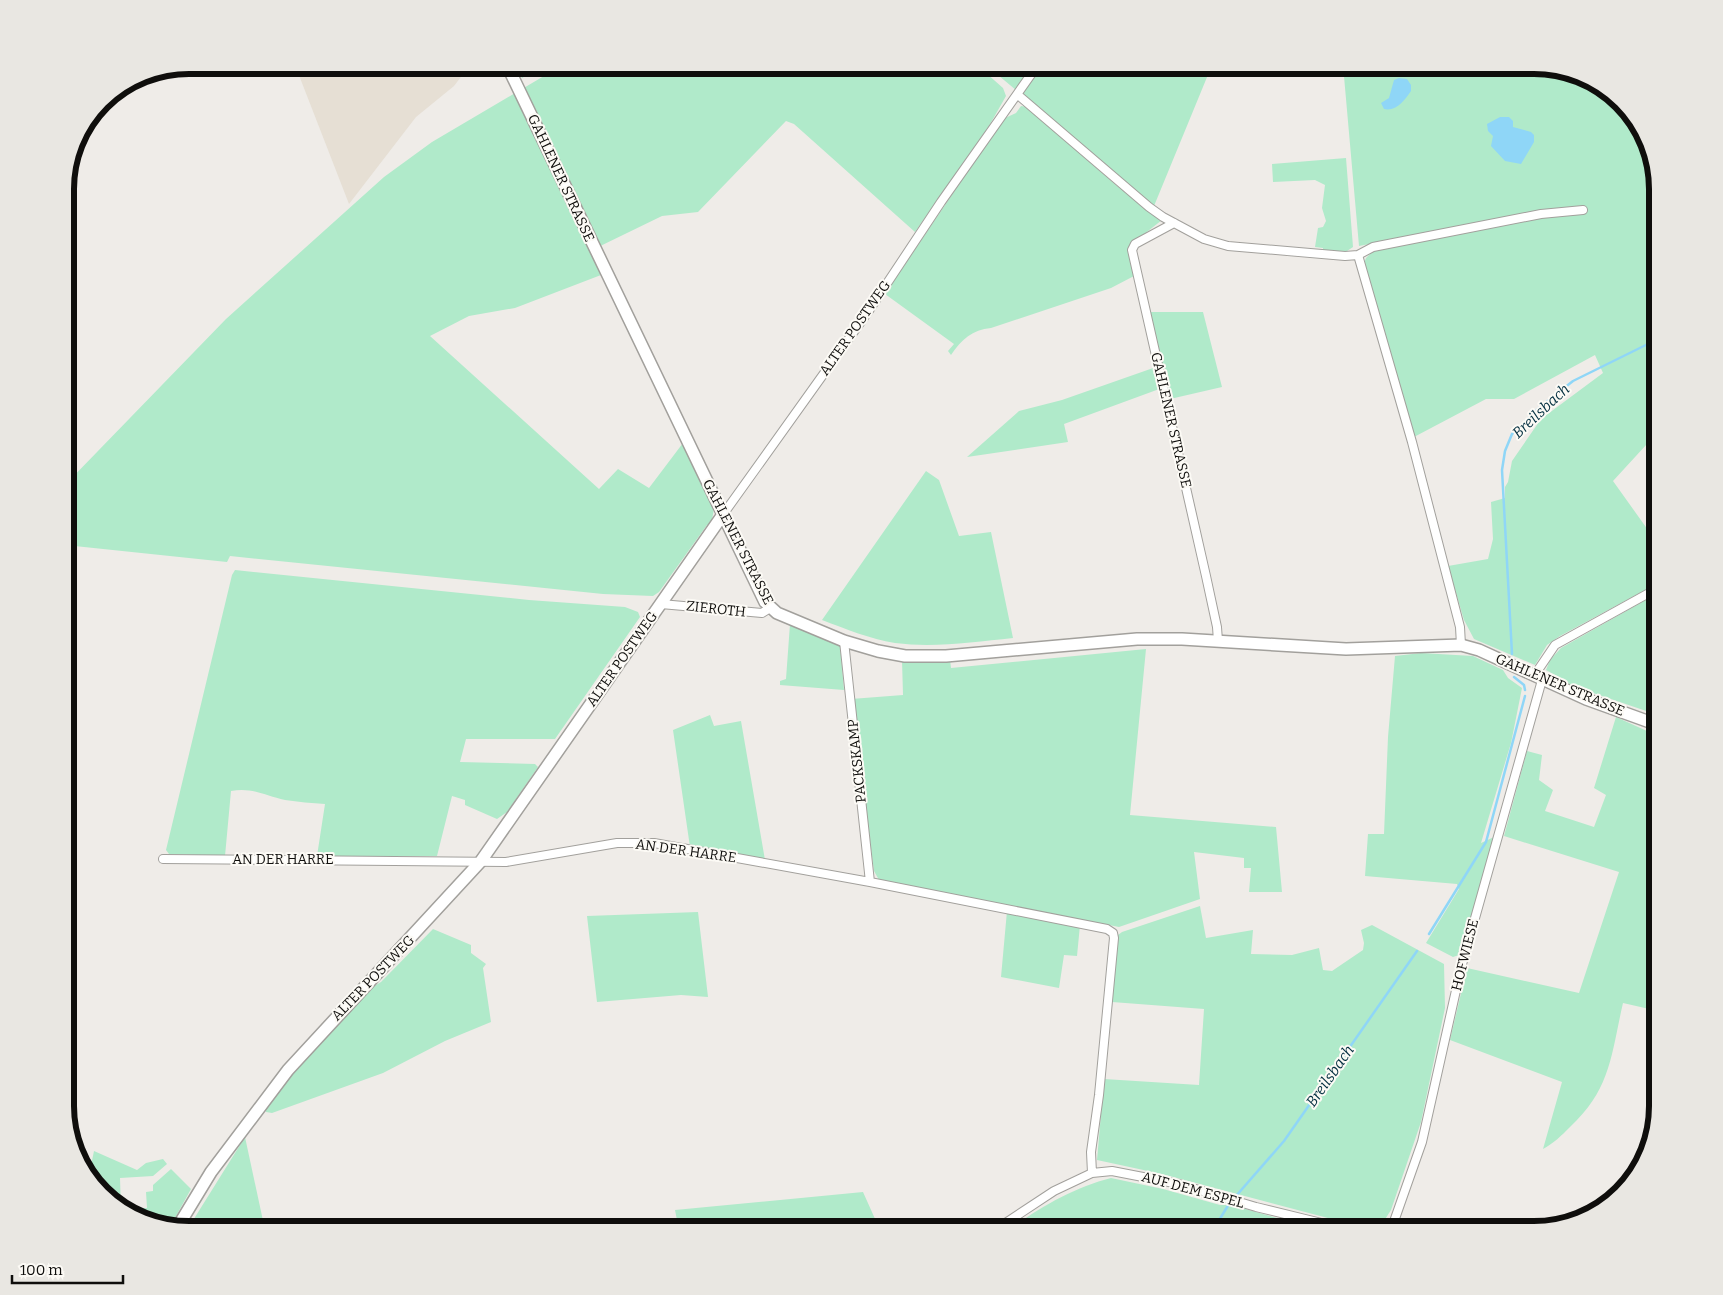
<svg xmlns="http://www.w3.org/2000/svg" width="1723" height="1295" font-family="Bitter,serif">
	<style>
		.built { fill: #e6dfd4 }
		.green { fill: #b0eaca }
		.water { fill: #8fd6f7 }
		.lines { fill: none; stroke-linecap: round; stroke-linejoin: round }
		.stream { stroke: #8fd6f7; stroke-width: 2.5 }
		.street-casing { stroke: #a2a09c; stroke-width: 10 }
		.secondary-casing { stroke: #a2a09c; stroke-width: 14 }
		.street { stroke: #fff; stroke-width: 8 }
		.secondary { stroke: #fff; stroke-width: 11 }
		.labels { text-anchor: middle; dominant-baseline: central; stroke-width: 4; stroke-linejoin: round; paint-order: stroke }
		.street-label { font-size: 14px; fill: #0f0e0c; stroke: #fcfaf5 }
		.water-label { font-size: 15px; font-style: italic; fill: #032f40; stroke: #fcfaf5 }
		.rim { fill: none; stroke: #0f0e0c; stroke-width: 6 }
	</style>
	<rect width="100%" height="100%" fill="#efece8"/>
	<path class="built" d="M 295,65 L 470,65 L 454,86 L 416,117 L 349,204 Z"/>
	<path class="green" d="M 516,65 L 545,65 L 522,78 Z
		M 557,65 L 977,65 L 1003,88 L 1006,96 L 989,126 L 915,232 L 794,124 L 786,121 L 698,212 L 662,216 L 590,251 L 601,275 L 515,308 L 469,316 L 430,336 L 599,489 L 618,469 L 649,488 L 683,443 L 714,509 L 711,525 L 707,525 L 659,592 L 653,596 L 603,594 L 230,556 L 227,562 L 65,545 L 65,485 L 226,319 L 384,177 L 432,142 L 544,76 Z
		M 986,65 L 1212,65 L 1154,206 Z
		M 1343,65 L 1535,65 L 1574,72 L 1610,91 L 1645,134 L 1658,188 L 1658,432 L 1613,481 L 1658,544 L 1658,583 L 1560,636 L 1547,645 L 1535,665 L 1474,639 L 1464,620 L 1448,566 L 1488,559 L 1493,539 L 1491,502 L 1505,498 L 1505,487 L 1508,482 L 1512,461 L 1541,419 L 1603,373 L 1595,355 L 1514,399 L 1486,399 L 1414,437 L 1364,263 L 1366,258 L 1374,250 L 1552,215 L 1583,214 L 1579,206 L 1525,214 L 1359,246 Z
		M 1021,106 L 1027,107 L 1117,186 L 1162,220 L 1129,246 L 1134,276 L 1111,288 L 991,328 C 972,330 962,339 951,355 L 948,351 L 954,344 L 885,294 L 1003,119 L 1016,113 Z
		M 1346,158 L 1353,247 L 1344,253 L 1323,253 L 1323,248 L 1315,247 L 1318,228 L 1323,227 L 1326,221 L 1322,208 L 1325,185 L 1315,180 L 1273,182 L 1272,164 Z
		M 1148,312 L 1203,312 L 1222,387 L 1170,399 Z
		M 1156,367 L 1162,388 L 1064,424 L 1068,442 L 967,457 L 1019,411 L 1062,400 Z
		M 926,471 L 939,480 L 959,536 L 991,532 L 1013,638 C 974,642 934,648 895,643 C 870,639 846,629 822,620 Z
		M 235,570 L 529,600 L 625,607 L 638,612 L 640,617 L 555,739 L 466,739 L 460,762 L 535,764 L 538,767 L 507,812 L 497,819 L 465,805 L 465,800 L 452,796 L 437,856 L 317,856 L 325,804 C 312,803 298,802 285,800 C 265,796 253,787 231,791 L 225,856 L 169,854 L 166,850 L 232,575 Z
		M 1658,593 L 1658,715 L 1561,682 L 1559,677 L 1546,670 L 1550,660 L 1561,648 Z
		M 790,624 L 840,644 L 844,690 L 780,685 L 780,681 L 786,679 Z
		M 1146,649 L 1130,815 L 1276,827 L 1282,892 L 1249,892 L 1251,868 L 1244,868 L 1244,858 L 1194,852 L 1200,899 L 1119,927 L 879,880 L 874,871 L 851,699 L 903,695 L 902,660 L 950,659 L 951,668 Z
		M 1421,653 L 1473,656 L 1503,670 L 1508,678 L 1522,688 L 1511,743 L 1481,843 L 1494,837 L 1462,948 L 1459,955 L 1453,957 L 1426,943 L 1459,889 L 1457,884 L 1365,876 L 1368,834 L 1384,834 L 1388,737 L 1395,656 Z
		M 710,715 L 714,726 L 741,721 L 765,860 L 690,847 L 673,730 Z
		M 1616,717 L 1658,736 L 1658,1011 L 1623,1003 C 1611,1055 1611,1089 1570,1127 C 1561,1136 1554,1143 1543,1149 L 1562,1082 L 1450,1040 L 1467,968 L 1579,993 L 1619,872 L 1504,836 L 1527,751 L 1542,755 L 1539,780 L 1553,790 L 1545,811 L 1594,827 L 1606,795 L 1594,788 Z
		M 1200,906 L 1206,938 L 1253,930 L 1251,954 L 1292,955 L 1319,948 L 1323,970 L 1332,971 L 1363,950 L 1364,943 L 1361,930 L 1372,925 L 1444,964 L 1445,1008 L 1421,1122 L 1391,1210 L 1382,1224 L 1343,1222 L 1162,1174 L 1097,1160 L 1104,1079 L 1199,1085 L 1204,1009 L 1112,1002 L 1118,935 L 1122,932 Z
		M 1007,911 L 1080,925 L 1077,956 L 1064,955 L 1059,988 L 1001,977 Z
		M 698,912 L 708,997 L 681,995 L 597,1002 L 587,916 Z
		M 433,929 L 471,945 L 471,953 L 486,964 L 483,968 L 491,1022 L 445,1041 L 383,1073 L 272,1113 L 266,1112 L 264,1103 L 368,990 L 381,982 Z
		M 245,1137 L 265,1230 L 187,1230 Z
		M 94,1151 L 137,1170 L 146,1163 L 163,1159 L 167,1164 L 153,1176 L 120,1178 L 121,1209 L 113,1204 L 89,1175 Z
		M 171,1169 L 191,1189 L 170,1227 L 149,1223 L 123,1210 L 147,1208 L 146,1192 L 153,1191 L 153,1185 Z
		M 1111,1178 L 1163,1189 L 1220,1205 L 1231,1205 L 1277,1218 L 1270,1227 L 1264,1230 L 1009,1230 C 1038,1208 1075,1187 1111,1178 Z
		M 863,1192 L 880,1230 L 679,1230 L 675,1210 Z"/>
	<path class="water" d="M 1399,78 L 1407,79 L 1411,85 L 1411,91 C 1405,100 1396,112 1384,109 L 1381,103 L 1389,98 L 1394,80 Z
		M 1500,117 L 1509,117 L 1513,121 L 1513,127 L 1531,132 L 1534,135 L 1534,142 L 1521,164 L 1505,161 L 1491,146 L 1493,136 L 1488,131 L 1487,124 Z"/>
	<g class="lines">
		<path class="stream" d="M 1512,654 L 1502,470 L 1505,451 L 1512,434 L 1540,407 L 1573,381 L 1658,339
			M 1514,677 L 1524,685 L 1525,690
			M 1429,934 L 1486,842 L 1525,696
			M 1236,1196 L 1284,1141 L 1417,951
			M 1213,1230 L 1229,1204"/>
		<g class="street-casing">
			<path id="street" d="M 1018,95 L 1149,207 L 1163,217 L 1204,239 L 1228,246 L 1345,256 L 1358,255 L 1373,247 L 1541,214 L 1583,210
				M 1174,223 L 1135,244 L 1132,250 L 1206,576 L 1217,627 L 1218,641
				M 1358,255 L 1412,442 L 1460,627 L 1461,645
				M 722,516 L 870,309 L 941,202 L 1037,66
				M 661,604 L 762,613 L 770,608
				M 844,641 L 870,882
				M 1534,676 L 1555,645 L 1658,588
				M 163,859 L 506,862 L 617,843 L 654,843 L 870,882 L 1107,929 L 1113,933 L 1114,938 L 1099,1095 L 1091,1152 L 1092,1173
				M 995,1230 L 1054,1191 L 1092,1173 L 1112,1171 L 1179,1184 L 1256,1207 L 1350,1230
				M 1391,1230 L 1422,1142 L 1461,968 L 1542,680"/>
		</g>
		<g class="secondary-casing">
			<path id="secondary" d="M 507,65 L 765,602 L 777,613 L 844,641 L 878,651 L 905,656 L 946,656 L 1137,639 L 1182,639 L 1346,649 L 1461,645 L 1479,650 L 1586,699 L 1658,725
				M 177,1228 L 211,1172 L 288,1070 L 481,861 L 722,516"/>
		</g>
		<use href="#street" class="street"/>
		<use href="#secondary" class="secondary"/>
	</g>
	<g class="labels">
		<g class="street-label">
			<text transform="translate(561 178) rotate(65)">GAHLENER STRASSE</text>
			<text transform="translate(855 328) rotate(-55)">ALTER POSTWEG</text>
			<text transform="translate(1171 420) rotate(77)">GAHLENER STRASSE</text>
			<text transform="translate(738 542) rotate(63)">GAHLENER STRASSE</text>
			<text transform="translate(716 609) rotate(6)">ZIEROTH</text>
			<text transform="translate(622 659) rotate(-55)">ALTER POSTWEG</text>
			<text transform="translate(1560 685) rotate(23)">GAHLENER STRASSE</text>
			<text transform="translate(857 761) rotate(-96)">PACKSKAMP</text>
			<text transform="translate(686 851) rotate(8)">AN DER HARRE</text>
			<text x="283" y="859">AN DER HARRE</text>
			<text transform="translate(1465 955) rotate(-76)">HOFWIESE</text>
			<text transform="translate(373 978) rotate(-46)">ALTER POSTWEG</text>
			<text transform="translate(1193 1190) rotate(15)">AUF DEM ESPEL</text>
		</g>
		<g class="water-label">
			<text transform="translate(1541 411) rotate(-43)">Breilsbach</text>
			<text transform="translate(1330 1076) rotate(-55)">Breilsbach</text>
		</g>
	</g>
	<path d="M0 0H1723V1295H0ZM189 74H1534A115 115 0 0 1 1649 189V1106A115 115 0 0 1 1534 1221H189A115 115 0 0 1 74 1106V189A115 115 0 0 1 189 74Z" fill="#e9e7e2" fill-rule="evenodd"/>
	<path class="rim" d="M189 74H1534A115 115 0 0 1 1649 189V1106A115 115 0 0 1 1534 1221H189A115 115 0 0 1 74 1106V189A115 115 0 0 1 189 74Z"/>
	<path d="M12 1275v8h111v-8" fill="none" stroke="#0f0e0c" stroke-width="2.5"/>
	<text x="20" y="1275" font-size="15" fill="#0f0e0c" stroke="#fcfaf5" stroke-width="4" paint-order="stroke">100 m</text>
</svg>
